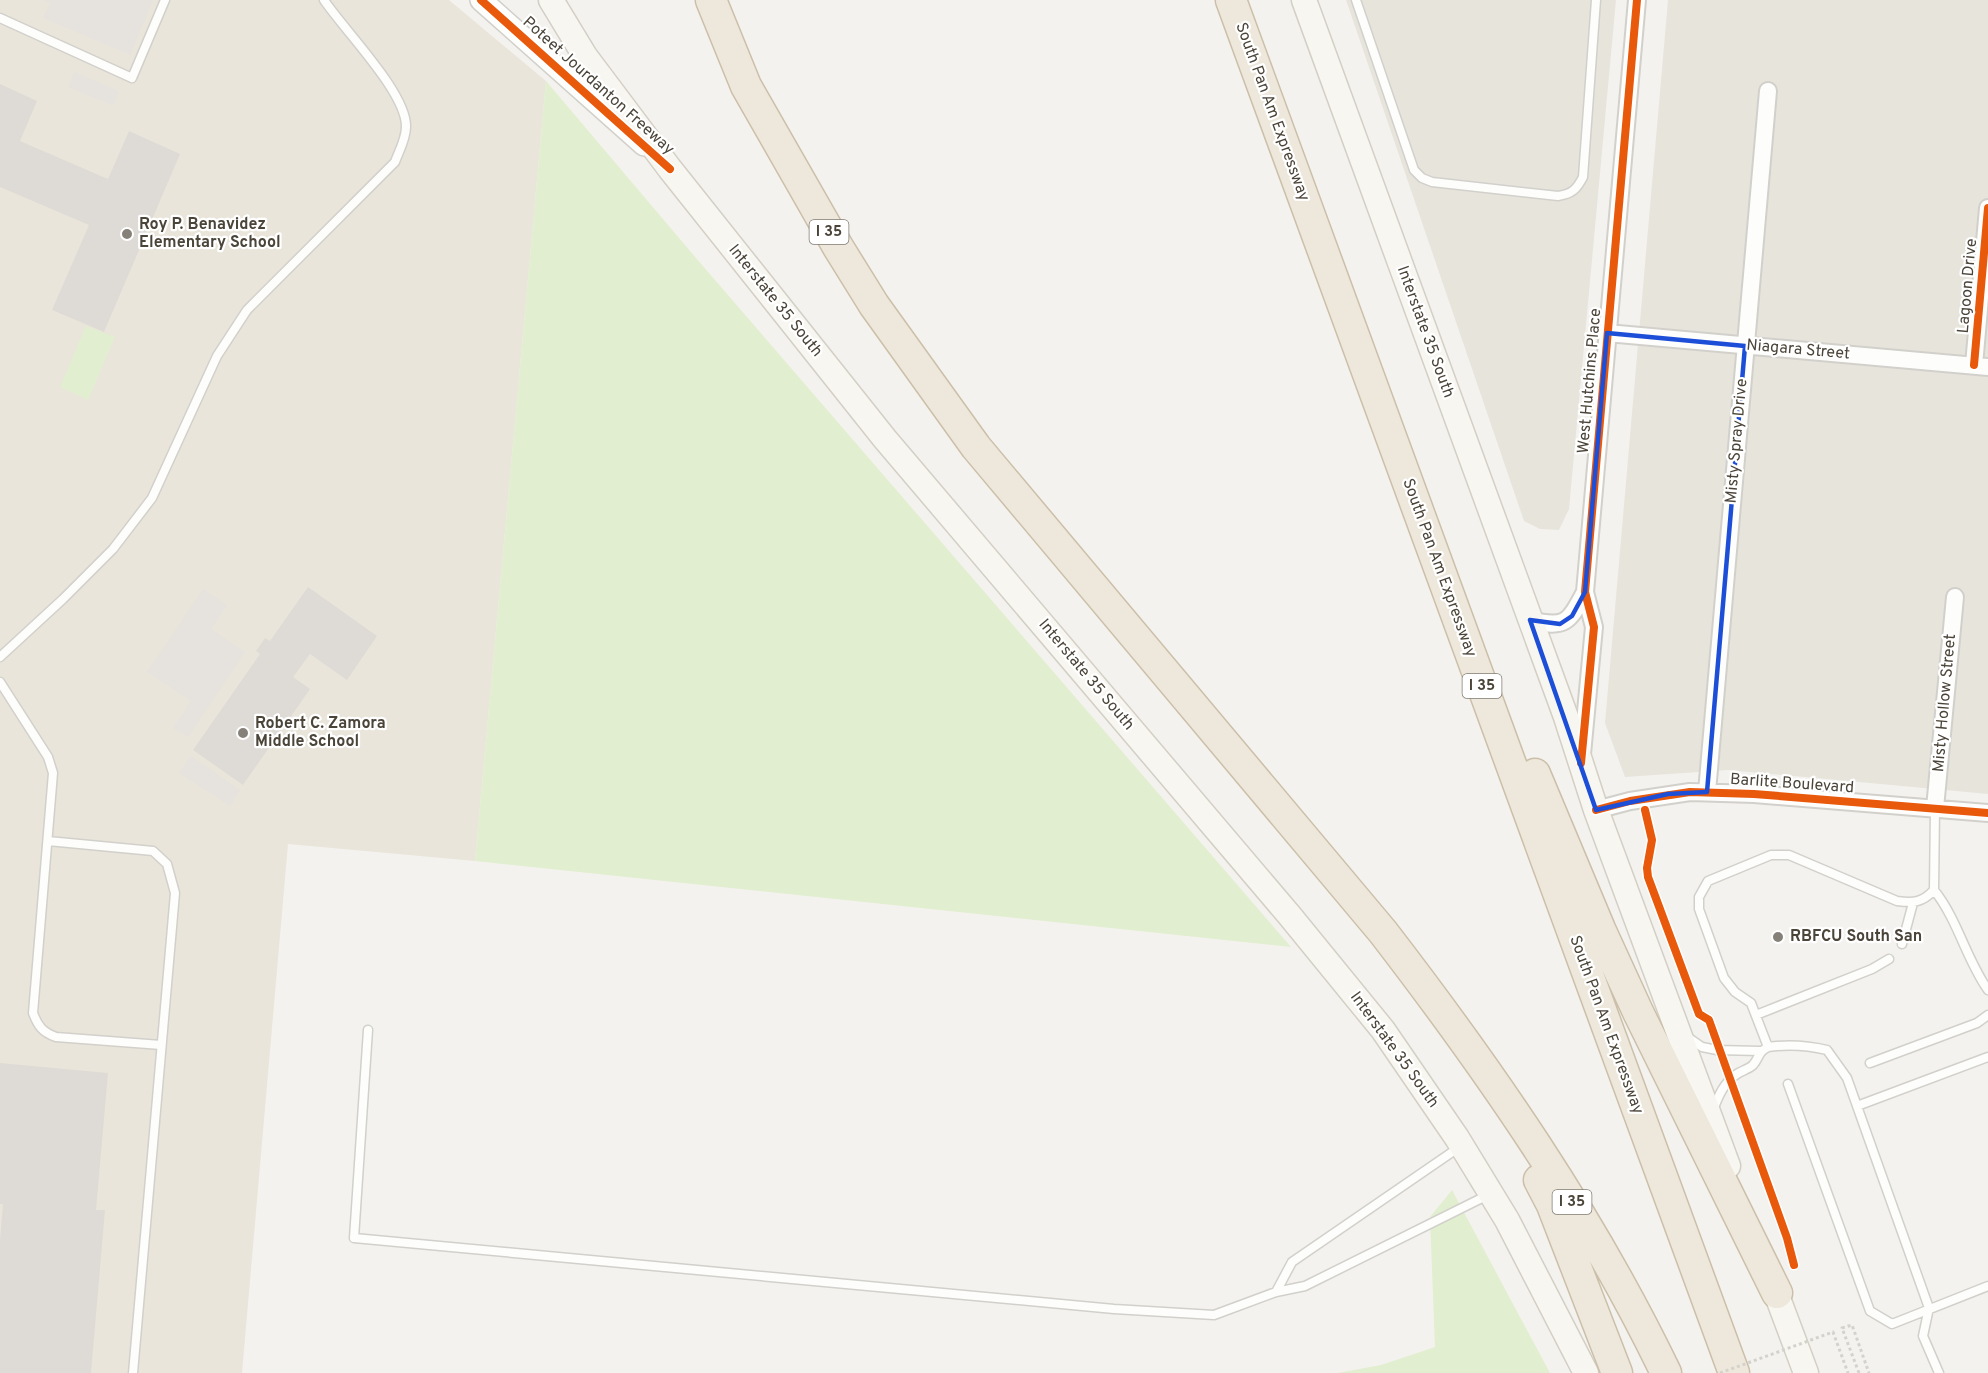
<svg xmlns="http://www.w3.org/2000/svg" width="1988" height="1373" font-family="Overpass,sans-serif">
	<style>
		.residential { fill: #e7e4dc }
		.education { fill: #eae5da }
		.green { fill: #e1eecf }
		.parking { fill: #e6e3df }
		.building { fill: #dedbd6 }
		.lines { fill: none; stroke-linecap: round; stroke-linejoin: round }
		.service-casing { stroke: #d2d0cb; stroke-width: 11 }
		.minor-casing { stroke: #d2d0cb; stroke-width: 20 }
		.tertiary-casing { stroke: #d2d0cb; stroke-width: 24 }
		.secondary-casing { stroke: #d3cfc5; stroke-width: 27 }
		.motorway-casing { stroke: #ccbfa9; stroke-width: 33 }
		.path { stroke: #d3d2cc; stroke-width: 3; stroke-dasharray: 3 3; stroke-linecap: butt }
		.service { stroke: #fdfdfc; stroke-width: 8 }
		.minor { stroke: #fdfdfc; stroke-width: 16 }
		.tertiary { stroke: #fdfdfc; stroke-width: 21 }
		.secondary { stroke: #f7f6f1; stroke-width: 24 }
		.motorway { stroke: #ede8db; stroke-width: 30 }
		.path-bridge { stroke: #d3d2cc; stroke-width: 3; stroke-dasharray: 3 3; stroke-linecap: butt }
		.cycleway-casing { stroke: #fff; stroke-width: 11 }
		.cycleway { stroke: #e8590c; stroke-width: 8 }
		.marked { fill: none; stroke: #1d4ed8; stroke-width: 4.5; stroke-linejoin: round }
		.poi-dot { fill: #868178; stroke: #fff; stroke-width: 2 }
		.labels { text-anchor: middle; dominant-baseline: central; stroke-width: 4.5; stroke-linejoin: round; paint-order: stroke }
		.shield { fill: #fff; stroke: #817c74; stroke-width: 1.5 }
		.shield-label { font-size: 15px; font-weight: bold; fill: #4b4439 }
		.street-label { font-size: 16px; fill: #4b4439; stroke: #fff }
		.poi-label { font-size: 16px; font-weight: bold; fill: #4b4439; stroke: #fff; text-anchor: start }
	</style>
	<rect width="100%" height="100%" fill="#f4f2ee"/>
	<path class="residential" d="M 1346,0 L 1616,0 L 1569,509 L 1559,530 L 1540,529 L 1524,521 Z
		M 1668,0 L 1988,0 L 1988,794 L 1728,770 L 1625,777 L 1605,723 Z"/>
	<path class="education" d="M 0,0 L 449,0 L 546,81 L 475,861 L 288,844 L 242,1373 L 0,1373 Z"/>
	<path class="green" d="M 546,81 L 696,258 L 1291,947 L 475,861 Z
		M 86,326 L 115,337 L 88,400 L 60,387 Z
		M 1452,1190 L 1550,1373 L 1338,1373 L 1381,1365 L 1435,1347 L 1430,1217 Z"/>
	<path class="parking" d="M 43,0 L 153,0 L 130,55 L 43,18 L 50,3 Z
		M 74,72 L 119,91 L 113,106 L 68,87 Z
		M 203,589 L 227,605 L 211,629 L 245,652 L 188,737 L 173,728 L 191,701 L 147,672 Z
		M 191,756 L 240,790 L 230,806 L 179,773 Z"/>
	<path class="building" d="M 0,84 L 37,101 L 20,141 L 108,179 L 129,131 L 180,154 L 104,332 L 52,310 L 89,225 L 0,187 Z
		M 308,587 L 377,636 L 347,680 L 310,654 L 293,677 L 310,689 L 243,785 L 193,750 L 260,654 L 256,651 L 265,638 L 270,641 Z
		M 0,1063 L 108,1073 L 96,1210 L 105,1210 L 91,1373 L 0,1373 L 0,1240 L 3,1204 L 0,1204 Z"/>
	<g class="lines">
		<g class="service-casing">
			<path id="service" d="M 1356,0 L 1414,170 L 1422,178 L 1432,182 L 1558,196 C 1572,194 1577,189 1583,177 L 1596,0
				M 0,18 L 132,78 L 165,0
				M 0,657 L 63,599 L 113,549 L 152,498 L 217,356 L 247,310 L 395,162 C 399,151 406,139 406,127 C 407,93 344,30 324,0
				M 0,682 L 48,757 L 53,773 L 33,1013 C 38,1026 42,1032 56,1037 L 161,1045
				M 48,841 L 153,851 L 167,864 L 175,893 L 133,1373
				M 1934,890 C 1958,920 1966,959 1988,990
				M 1902,944 L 1913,903
				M 1756,1015 L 1872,969 L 1889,959
				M 368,1030 L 354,1238 L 1114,1309 L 1214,1315 L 1276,1292 L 1305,1286 L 1488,1195
				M 1686,1036 L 1702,1047 L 1717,1050 L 1760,1051
				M 1768,1047 C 1789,1044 1806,1045 1827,1050 L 1847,1078 L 1929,1308 L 1923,1336 L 1939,1373
				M 1870,1063 L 1977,1023 L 1988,1015
				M 1788,1084 L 1870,1311 L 1892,1324 L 1988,1286
				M 1857,1106 L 1988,1057
				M 1713,1110 C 1718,1097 1724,1082 1737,1074 C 1741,1071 1749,1069 1753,1065 C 1760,1057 1757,1053 1768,1047 L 1751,1003 L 1735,992 L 1724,978 L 1699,909 L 1699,897 L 1708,881 L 1771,855 L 1789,855 L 1897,901 C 1913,903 1922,903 1934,890 L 1935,808
				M 1276,1292 L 1292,1262 L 1461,1146"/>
		</g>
		<g class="minor-casing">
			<path id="minor" d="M 1607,333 L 1988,367
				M 1974,365 L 1988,208
				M 1530,620 C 1566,629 1569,622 1585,592
				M 1582,754 L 1594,627 L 1585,592 L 1637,0
				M 1707,792 L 1768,91
				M 1935,808 L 1955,597
				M 1596,810 L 1630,801 L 1690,792 L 1754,794 L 1988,813"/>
		</g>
		<g class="tertiary-casing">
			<path id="tertiary" d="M 481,0 L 644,145"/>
		</g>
		<g class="secondary-casing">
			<path id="secondary" d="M 551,0 L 585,56 L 670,169 L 885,439 L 1290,916 L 1383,1030 L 1457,1138 L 1507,1220 L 1586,1373
				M 1304,0 L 1566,717 L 1596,810 L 1728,1166
				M 1770,1277 L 1806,1373"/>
		</g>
		<g class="motorway-casing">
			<path id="motorway" d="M 711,0 L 746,86 L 838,247 L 874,305 L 976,447 L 1383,932 C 1490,1071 1590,1215 1666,1373
				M 1231,0 L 1734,1373
				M 1535,774 L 1600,929 L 1638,1012 L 1777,1293
				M 1539,1180 L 1552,1205 L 1617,1373"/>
		</g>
		<path class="path" d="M 1859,1373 L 1842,1328 L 1852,1325 L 1869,1373"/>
		<use href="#service" class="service"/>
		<use href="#minor" class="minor"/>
		<use href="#tertiary" class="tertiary"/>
		<use href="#secondary" class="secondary"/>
		<use href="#motorway" class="motorway"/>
		<path class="path-bridge" d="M 1720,1373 L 1833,1332 L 1848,1373"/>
		<g class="cycleway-casing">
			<path id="cycleway" d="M 481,0 L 670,169
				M 1974,365 L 1988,208
				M 1581,763 L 1594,627 L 1585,592 L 1637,0
				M 1596,810 L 1630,801 L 1690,792 L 1754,794 L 1988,813
				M 1645,810 L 1652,840 L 1647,868 L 1648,877 L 1699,1014 L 1709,1020 L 1787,1238 L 1794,1265"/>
		</g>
		<use href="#cycleway" class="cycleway"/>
	</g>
	<path class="marked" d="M 1607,333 L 1745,346 L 1707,792 L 1668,794 L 1596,810 L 1530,620 L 1560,624 L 1572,616 L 1585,592 Z"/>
	<g class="poi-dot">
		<circle cx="127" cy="234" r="6"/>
		<circle cx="243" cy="733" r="6"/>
		<circle cx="1778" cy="937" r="6"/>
	</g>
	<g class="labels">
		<g class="shield">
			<rect x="809.5" y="220" width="39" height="24" rx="4.5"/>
			<rect x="1462.5" y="674" width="39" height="24" rx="4.5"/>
			<rect x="1552.5" y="1190" width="39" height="24" rx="4.5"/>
		</g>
		<g class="shield-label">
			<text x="829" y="232">I 35</text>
			<text x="1482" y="686">I 35</text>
			<text x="1572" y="1202">I 35</text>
		</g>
		<g class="street-label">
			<text transform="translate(598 86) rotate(42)">Poteet Jourdanton Freeway</text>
			<text transform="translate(1272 112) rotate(70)">South Pan Am Expressway</text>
			<text transform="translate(1968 286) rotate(-85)">Lagoon Drive</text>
			<text transform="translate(775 301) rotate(51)">Interstate 35 South</text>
			<text transform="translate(1425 332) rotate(70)">Interstate 35 South</text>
			<text transform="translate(1798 350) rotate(5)">Niagara Street</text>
			<text transform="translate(1590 381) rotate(-85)">West Hutchins Place</text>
			<text transform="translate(1737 441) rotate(-85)">Misty Spray Drive</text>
			<text transform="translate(1439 568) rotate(70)">South Pan Am Expressway</text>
			<text transform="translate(1086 675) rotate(50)">Interstate 35 South</text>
			<text transform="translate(1945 703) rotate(-85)">Misty Hollow Street</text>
			<text transform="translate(1792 784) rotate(4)">Barlite Boulevard</text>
			<text transform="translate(1606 1025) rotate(70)">South Pan Am Expressway</text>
			<text transform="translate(1394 1050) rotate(54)">Interstate 35 South</text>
		</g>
		<g class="poi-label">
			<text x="139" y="225">Roy P. Benavidez<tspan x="139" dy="18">Elementary School</tspan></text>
			<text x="255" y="724">Robert C. Zamora<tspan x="255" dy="18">Middle School</tspan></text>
			<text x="1790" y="937">RBFCU South San</text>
		</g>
	</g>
</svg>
